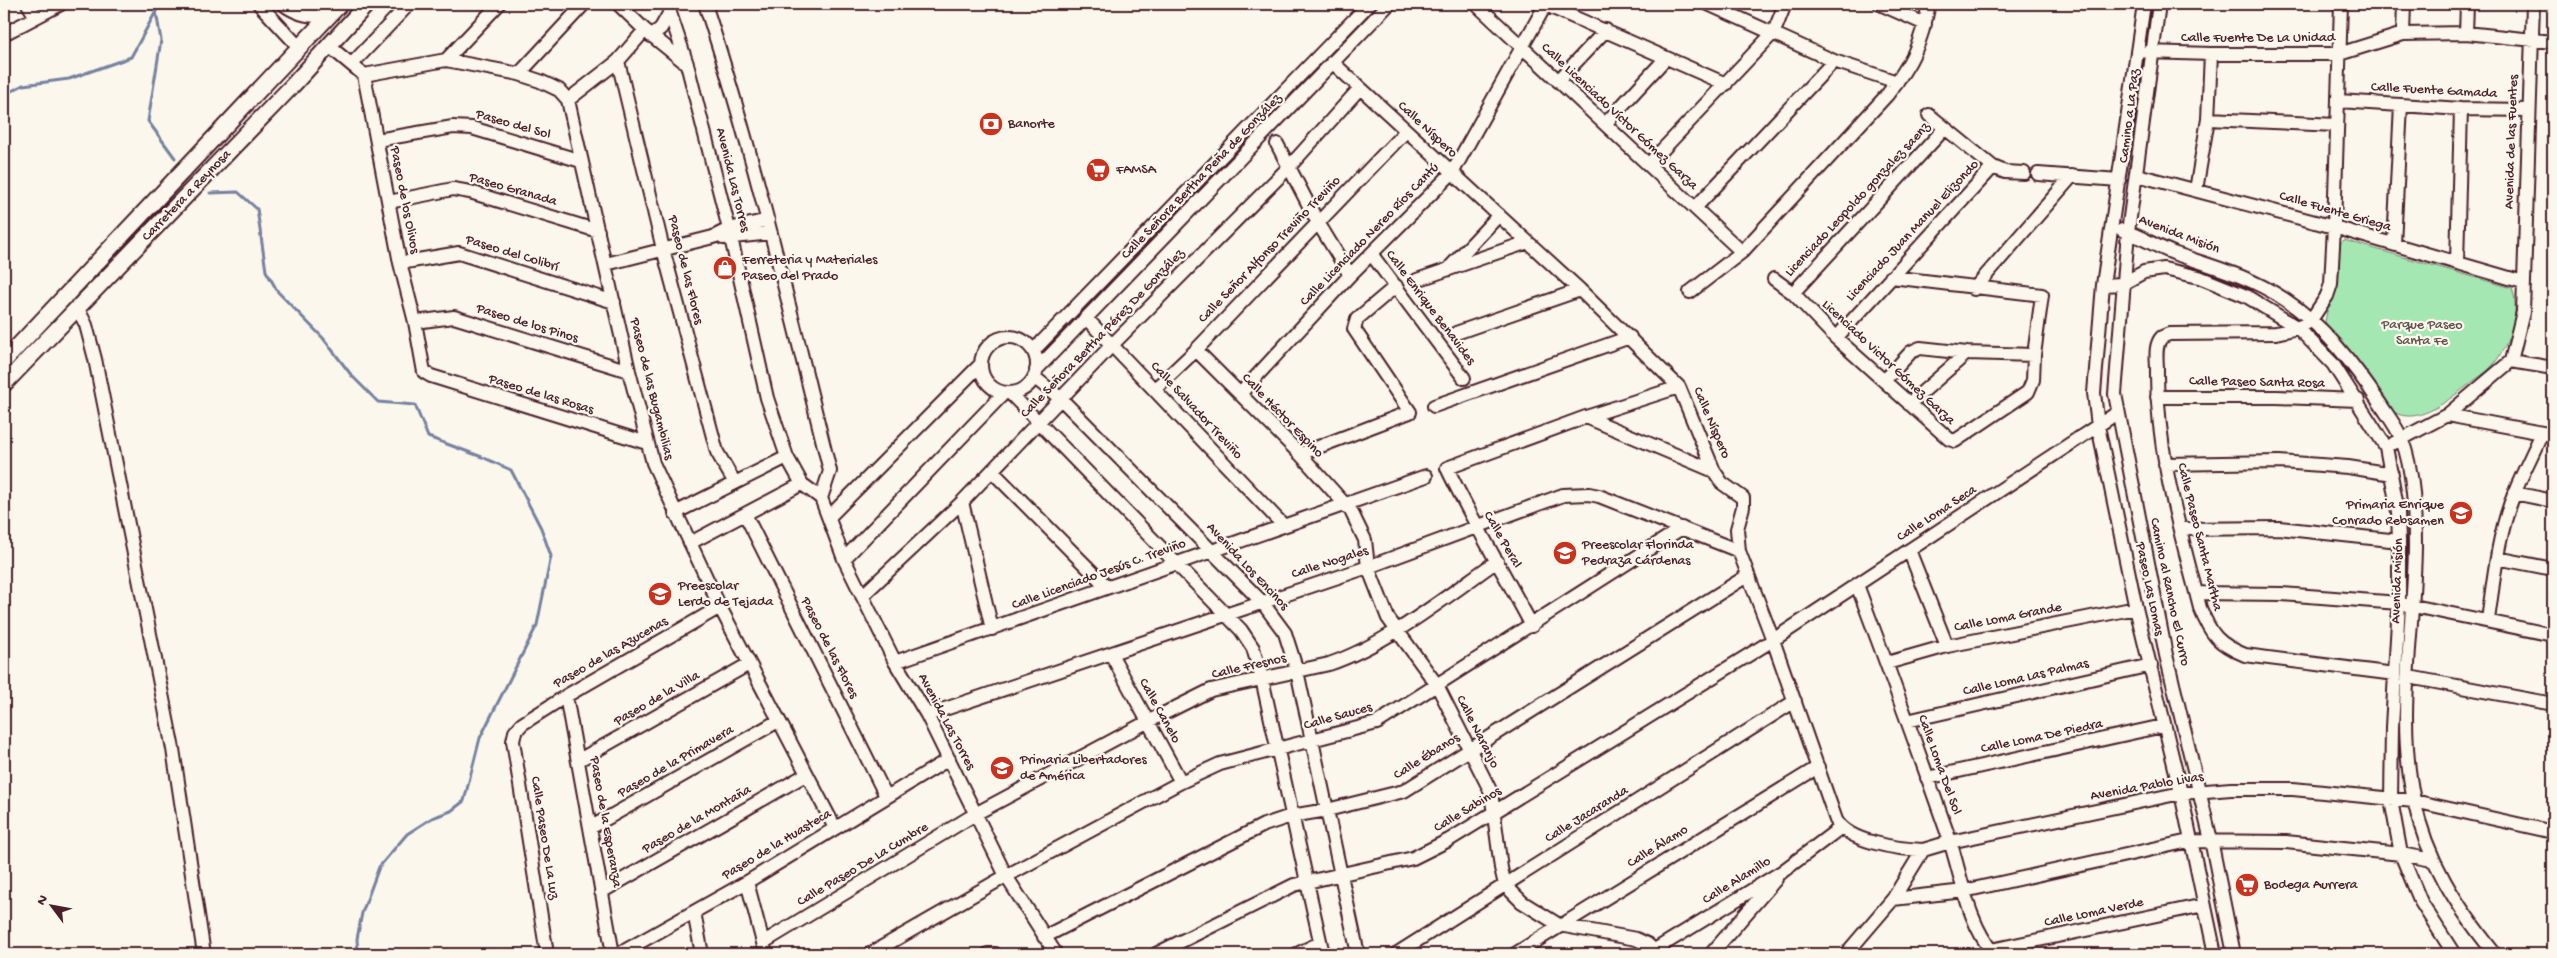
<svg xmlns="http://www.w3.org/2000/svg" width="2557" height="958" font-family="'Gochi Hand',sans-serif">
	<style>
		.park { fill: #a4e7b2; stroke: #77836e }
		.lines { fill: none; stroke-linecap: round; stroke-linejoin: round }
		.stream { stroke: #74819f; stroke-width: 3 }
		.minor-casing { stroke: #4a1f2b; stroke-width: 16 }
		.major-casing { stroke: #4a1f2b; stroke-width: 19 }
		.minor { stroke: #fbf7ec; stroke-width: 12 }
		.major { stroke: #fbf7ec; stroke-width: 15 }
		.labels { text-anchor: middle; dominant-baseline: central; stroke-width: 4.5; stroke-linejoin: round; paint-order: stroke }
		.street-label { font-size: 14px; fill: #4a1f2b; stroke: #fbf7ec }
		.poi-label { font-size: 14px; fill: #4a1f2b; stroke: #fbf7ec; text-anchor: start }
		.park-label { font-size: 14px; fill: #60514d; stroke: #fbf7ec }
	</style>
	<rect width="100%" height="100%" fill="#fbf7ec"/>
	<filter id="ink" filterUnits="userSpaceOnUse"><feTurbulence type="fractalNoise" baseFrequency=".02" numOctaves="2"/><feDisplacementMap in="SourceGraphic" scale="10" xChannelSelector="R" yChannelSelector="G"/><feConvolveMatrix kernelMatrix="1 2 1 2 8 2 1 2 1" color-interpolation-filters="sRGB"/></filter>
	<g filter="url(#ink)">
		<path class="park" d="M 2344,240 L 2512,288 C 2521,313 2509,344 2494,364 C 2487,373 2475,379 2467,386 C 2445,402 2415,429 2389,409 L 2325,322 L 2340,244 Z"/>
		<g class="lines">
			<path class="stream" d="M 156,12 L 161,40 L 148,121 L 175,158
				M 4,95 L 23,85 L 69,79 L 131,57 L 160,4
				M 210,193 L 238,192 L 257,209 L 266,271 L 278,292 L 323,338 L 352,376 L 378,402 L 415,405 L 428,437 L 482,457 L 511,470 L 541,528 L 551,556 L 537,625 L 480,738 L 464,801 L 451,811 L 432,818 L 407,834 L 379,867 L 362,913 L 357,939 L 358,954"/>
			<g class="minor-casing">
				<path id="minor" d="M 28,4 L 36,17
					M 259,4 L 299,47
					M 283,4 C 298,15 312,18 330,14
					M 618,4 L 645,30 L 687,64
					M 667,4 L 687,64 L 729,229 L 767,398 L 787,457 L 802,484 L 821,498 L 844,559 L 895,662 L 927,715 L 1006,876 L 1056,954
					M 705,4 C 755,157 791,314 830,471 L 821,498
					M 1476,4 L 1742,252
					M 1708,4 L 1834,61 L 1897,82
					M 1880,4 L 1925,24
					M 2144,4 L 2103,285 L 2094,393 L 2098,426 L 2136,608 L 2181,793 L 2215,954
					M 2159,4 L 2128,232 L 2115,394 L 2166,655 L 2211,840 L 2234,954
					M 2341,4 L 2334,227 L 2331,284 L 2327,296 L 2311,320 L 2298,328 L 2276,333 L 2169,334 L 2162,337 C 2154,345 2157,359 2157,370 C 2156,451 2180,530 2200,608 C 2211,635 2218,644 2245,655 L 2395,674
					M 1546,5 L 1726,84
					M 2466,33 L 2467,4
					M 4,34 L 61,4
					M 2403,34 L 2404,4
					M 651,36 L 661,28 L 670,12
					M 329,46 L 364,75 L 400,263 L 415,322 L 424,372 L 431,376 L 647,443
					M 2147,52 L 2211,54 L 2339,54 L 2403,34 L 2466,33 L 2553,42
					M 446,60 L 499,4
					M 618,61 L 663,249 L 717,452 L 735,483
					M 1332,62 L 1580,290 L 1679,387 L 1714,471 L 1722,483 L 1743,498 L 1743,507 L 1737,529 L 1739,551 L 1773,640 L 1836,820 C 1848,842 1898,849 1923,850
					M 352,64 L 409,4
					M 519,74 L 584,4
					M 364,75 L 446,60 L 519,74 L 540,81 L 559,90 L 568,100 L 629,371 L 653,463 L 720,607 L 835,828
					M 1558,81 L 1606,30
					M 568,100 L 618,61 L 645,30
					M 2339,101 L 2461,109 L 2528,110
					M 1929,115 L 1993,167 L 2005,172 L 2024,173
					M 2208,119 L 2336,125
					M 1605,124 L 1666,58
					M 377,140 L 453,127 L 472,128 L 581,161
					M 1277,144 L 1317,221 L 1350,275
					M 1649,164 L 1774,32 L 1785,4
					M 2038,174 L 2119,180
					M 2137,175 L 2334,227 L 2523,282
					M 2196,190 L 2208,119 L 2211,54
					M 389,202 L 453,189 L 470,192 L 598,231
					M 1695,208 L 1834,61
					M 2122,230 C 2140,236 2157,247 2176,254 C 2214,267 2249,276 2284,299 C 2324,325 2355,366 2381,405 C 2388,416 2397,427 2402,440 C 2414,472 2415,513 2415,547 C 2414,631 2396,717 2414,800 C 2426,859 2457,907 2495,954
					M 723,238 L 771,233
					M 2394,244 L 2401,105
					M 1372,255 L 1464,378
					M 400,263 L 459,253 L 614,302
					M 2457,263 L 2461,109
					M 606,264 L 713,237 L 729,229 L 768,220
					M 1451,266 L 1499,215
					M 1774,279 L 1793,293 L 1836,338 L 1949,439 L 1955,441 L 2028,392 L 2033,380 L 2034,355 L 2042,295 L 1891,277
					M 1417,280 L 1528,242
					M 2103,285 L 2122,284 L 2144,272 L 2164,269 L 2199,277 L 2246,296 L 2298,328 L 2333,364 L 2386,447 L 2398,512 L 2399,541 L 2399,603 L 2392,727 L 2391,800 L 2401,854 L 2408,871 L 2421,902 L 2454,954
					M 1974,289 L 2072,176
					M 1690,292 L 1742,252 L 1887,95 C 1912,63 1921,44 1929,4
					M 1793,293 L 1945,128
					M 78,309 L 86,325 L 95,359 L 173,749 L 204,954
					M 1086,318 L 1283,525
					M 415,322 L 454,317 L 629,371
					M 1456,333 L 1580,290
					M981 365a28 28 0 1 1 56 0a28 28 0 1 1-56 0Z
					M 1836,338 L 1993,167
					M 1196,350 L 1300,454 L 1351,511 L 1365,540 L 1368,567 L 1388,618 L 1437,685 L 1491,792 L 1501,868 L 1505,885 L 1522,902 L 1559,925 L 1636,939 L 1647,944 L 1658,954
					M 1033,351 L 1369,4
					M 2511,361 L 2553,368
					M 1036,370 L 1389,4
					M 1034,377 L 1061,399 L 1262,602 L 1285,633 L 1297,671 L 1358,954
					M 1884,381 L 1911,352 L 1920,348 L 1967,353 L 2034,355
					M 1155,389 L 1196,350 L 1406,131
					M 1010,393 L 1241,630 L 1253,648 L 1262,679 L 1323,954
					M 1240,394 L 1350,275 L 1452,173 L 1546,4
					M 2157,397 L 2277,397 L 2358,400
					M 1909,404 L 1967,353
					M 1434,406 L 1630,337
					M 2447,415 L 2553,435
					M 1586,417 L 1714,471
					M 2394,443 L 2447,415 L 2511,361 L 2523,312 L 2533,4
					M 1300,454 L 1410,412 L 1354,329 L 1357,319 L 1396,286
					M 2165,464 L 2279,462 L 2348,467 L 2392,474
					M 992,471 L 1107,587
					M 2514,493 L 2553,501
					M 962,502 L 992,629
					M 675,513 L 787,457
					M 745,514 L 886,796
					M 829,517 L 981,364
					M 2181,529 L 2279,528 L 2399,541
					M 690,543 L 802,484
					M 1909,550 L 1947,646
					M 2497,558 L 2553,569
					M 844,559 L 1004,393
					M 1857,585 C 1889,669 1919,753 1949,838 C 1962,877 1967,922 1994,954
					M 2196,593 L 2282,594 L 2399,603 L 2553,635
					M 862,596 L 962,502 L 1112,345 L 1290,166 L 1360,88
					M 2488,620 C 2494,578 2498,532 2515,492 C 2523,472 2533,453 2542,433
					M 1532,626 C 1504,573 1473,522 1447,468 L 1586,417 L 1679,387
					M 1111,654 L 1181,782
					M 895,662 L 1426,476
					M 1887,663 L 1947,646 L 2136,608
					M 2409,677 L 2553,704
					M 566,696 L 613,954
					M 927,715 L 1368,567 L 1563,495 L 1589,494 L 1599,496 L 1739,551
					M 1907,721 L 2151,665
					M 579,760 L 749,664
					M 1927,778 L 2163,726
					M 590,828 L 778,721
					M 747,882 L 766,954
					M 601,892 L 807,774
					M 1893,899 L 1964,891 L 2189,841 L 2286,842 L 2401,854 L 2432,860
					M 694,912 L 702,954
					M 1044,937 L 1264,825 L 1291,816 L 1327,810 L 1404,791 L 1747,576
					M 764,942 L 977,813 L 1147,722 L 1211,690 L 1329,664 C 1386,645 1447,596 1497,561
					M 1991,950 L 2204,905
					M 547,954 L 513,741 L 515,732 L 522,724 L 566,696 L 720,607
					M 619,954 L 747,882 L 949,759
					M 870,954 L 1006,876 L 1181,782 L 1220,764 L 1377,723 L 1682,528
					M 988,954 L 995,954
					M 1156,954 L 1294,885 L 1413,858 L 1449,840 L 1773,640 L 2117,413
					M 1297,954 L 1320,943
					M 1396,954 L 1795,701
					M 1515,954 L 1818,767
					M 1648,954 L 1783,871 L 1840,828
					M 1711,954 L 1776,879
					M 1846,954 L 1893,899 L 1923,850 L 1950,842 L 2181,793 L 2231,789 L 2293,789 L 2414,801 L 2553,832"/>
			</g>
			<g class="major-casing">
				<path id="major" d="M 4,361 L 340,4
					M 4,384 L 293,85 L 367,4"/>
			</g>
			<use href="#minor" class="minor"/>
			<use href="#major" class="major"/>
		</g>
	</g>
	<defs>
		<g id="bank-disc" transform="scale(1.25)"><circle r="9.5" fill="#c8321e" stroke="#fbf7ec"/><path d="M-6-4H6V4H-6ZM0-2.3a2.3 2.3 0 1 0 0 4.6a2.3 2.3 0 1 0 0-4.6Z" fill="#fff"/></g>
		<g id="supermarket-disc" transform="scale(1.25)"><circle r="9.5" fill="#c8321e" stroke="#fbf7ec"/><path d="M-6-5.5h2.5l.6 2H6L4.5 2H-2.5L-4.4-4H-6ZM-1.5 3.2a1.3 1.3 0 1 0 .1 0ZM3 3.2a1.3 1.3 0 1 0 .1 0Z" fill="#fff"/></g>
		<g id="shop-disc" transform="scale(1.25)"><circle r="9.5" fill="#c8321e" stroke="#fbf7ec"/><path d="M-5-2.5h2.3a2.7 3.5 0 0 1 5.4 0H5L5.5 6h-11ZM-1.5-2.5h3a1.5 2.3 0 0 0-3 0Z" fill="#fff"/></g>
		<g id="school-disc" transform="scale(1.25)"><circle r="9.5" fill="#c8321e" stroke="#fbf7ec"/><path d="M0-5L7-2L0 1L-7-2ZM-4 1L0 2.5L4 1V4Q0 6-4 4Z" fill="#fff"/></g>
	</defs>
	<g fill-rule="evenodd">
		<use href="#bank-disc" x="991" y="124"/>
		<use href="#supermarket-disc" x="1098" y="170"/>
		<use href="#shop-disc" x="725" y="268"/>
		<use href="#school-disc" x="2461" y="513"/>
		<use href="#school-disc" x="1565" y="553"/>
		<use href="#school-disc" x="660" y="594"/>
		<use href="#school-disc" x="1002" y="768"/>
		<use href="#supermarket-disc" x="2247" y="885"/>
	</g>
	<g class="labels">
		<g class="street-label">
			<text x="2258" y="38">Calle Fuente De La Unidad</text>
			<text transform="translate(2434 91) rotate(3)">Calle Fuente Gamada</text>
			<text transform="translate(2130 116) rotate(-83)">Camino a La Paz</text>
			<text transform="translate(1619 117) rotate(43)">Calle Licenciado Víctor Gómez Garza</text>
			<text transform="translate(513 125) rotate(16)">Paseo del Sol</text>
			<text transform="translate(1427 130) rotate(43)">Calle Níspero</text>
			<text transform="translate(2512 142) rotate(-88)">Avenida de las Fuentes</text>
			<text transform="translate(1202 177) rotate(-46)">Calle Señora Bertha Peña de González</text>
			<text transform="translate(732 180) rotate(76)">Avenida Las Torres</text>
			<text transform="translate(513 190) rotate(16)">Paseo Granada</text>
			<text transform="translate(187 196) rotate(-46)">Carretera a Reynosa</text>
			<text transform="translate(404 200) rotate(79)">Paseo de los Olivos</text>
			<text transform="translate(1858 200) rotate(-47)">Licenciado Leopoldo gonzalez saenz</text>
			<text transform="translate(2335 212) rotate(16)">Calle Fuente Griega</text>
			<text transform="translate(1913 231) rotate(-47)">Licenciado Juan Manuel Elizondo</text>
			<text transform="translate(1370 235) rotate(-46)">Calle Licenciado Nereo Ríos Cantú</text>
			<text transform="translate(2179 235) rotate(21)">Avenida Misión</text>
			<text transform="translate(1270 250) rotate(-46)">Calle Señor Alfonso Treviño Treviño</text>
			<text transform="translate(512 254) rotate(17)">Paseo del Colibrí</text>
			<text transform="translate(685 270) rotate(76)">Paseo de las Flores</text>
			<text transform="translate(1430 308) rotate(53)">Calle Enrique Benavides</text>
			<text transform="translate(527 324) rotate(17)">Paseo de los Pinos</text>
			<text transform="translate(1103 334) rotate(-46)">Calle Señora Bertha Pérez De González</text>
			<text transform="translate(1888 363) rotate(43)">Licenciado Victor Gómez Garza</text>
			<text transform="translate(2257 383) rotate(1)">Calle Paseo Santa Rosa</text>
			<text transform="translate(651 389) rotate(76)">Paseo de las Bugambilias</text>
			<text transform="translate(541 395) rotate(17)">Paseo de las Rosas</text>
			<text transform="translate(1196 411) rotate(47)">Calle Salvador Treviño</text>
			<text transform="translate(1282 416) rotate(46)">Calle Héctor Espino</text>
			<text transform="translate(1711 423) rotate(67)">Calle Níspero</text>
			<text transform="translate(1937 514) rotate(-33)">Calle Loma Seca</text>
			<text transform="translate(2199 537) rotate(76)">Calle Paseo Santa Martha</text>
			<text transform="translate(1502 540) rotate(60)">Calle Peral</text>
			<text transform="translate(1330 563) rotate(-18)">Calle Nogales</text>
			<text transform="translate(1247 567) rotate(47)">Avenida Los Encinos</text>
			<text transform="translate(1099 575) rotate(-20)">Calle Licenciado Jesús C. Treviño</text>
			<text transform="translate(2398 581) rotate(-88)">Avenida Misión</text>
			<text transform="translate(2149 589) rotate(78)">Paseo Las Lomas</text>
			<text transform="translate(2169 592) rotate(78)">Camino al Rancho El Curro</text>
			<text transform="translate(2008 618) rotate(-11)">Calle Loma Grande</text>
			<text transform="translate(829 648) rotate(63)">Paseo de las Flores</text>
			<text transform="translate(611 653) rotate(-30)">Paseo de las Azucenas</text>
			<text transform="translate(1249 667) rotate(-13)">Calle Fresnos</text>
			<text transform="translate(2026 678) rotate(-13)">Calle Loma Las Palmas</text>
			<text transform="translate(657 699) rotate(-30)">Paseo de la Villa</text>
			<text transform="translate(1159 711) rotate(61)">Calle Canelo</text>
			<text transform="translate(1338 717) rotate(-16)">Calle Sauces</text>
			<text transform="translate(946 722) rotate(62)">Avenida Las Torres</text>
			<text transform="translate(1477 732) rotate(63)">Calle Naranjo</text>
			<text transform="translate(2042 737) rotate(-12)">Calle Loma De Piedra</text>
			<text transform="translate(1427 757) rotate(-32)">Calle Ébanos</text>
			<text transform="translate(676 762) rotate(-30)">Paseo de la Primavera</text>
			<text transform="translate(1939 765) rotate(70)">Calle Loma Del Sol</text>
			<text transform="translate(2147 787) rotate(-10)">Avenida Pablo Livas</text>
			<text transform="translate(1468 810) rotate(-31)">Calle Sabinos</text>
			<text transform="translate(1587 815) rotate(-32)">Calle Jacaranda</text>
			<text transform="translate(697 820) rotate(-30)">Paseo de la Montaña</text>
			<text transform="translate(605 822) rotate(80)">Paseo de la Esperanza</text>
			<text transform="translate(544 838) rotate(81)">Calle Paseo De La Luz</text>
			<text transform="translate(777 845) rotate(-31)">Paseo de la Huasteca</text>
			<text transform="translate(1658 847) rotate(-32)">Calle Álamo</text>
			<text transform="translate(863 865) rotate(-31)">Calle Paseo De La Cumbre</text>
			<text transform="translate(1737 881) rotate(-32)">Calle Alamillo</text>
			<text transform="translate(2094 913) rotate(-12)">Calle Loma Verde</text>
		</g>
		<g class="poi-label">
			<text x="1008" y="124">Banorte</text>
			<text x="1116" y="170">FAMSA</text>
			<text x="742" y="260">Ferreteria y Materiales<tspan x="742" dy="16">Paseo del Prado</tspan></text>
			<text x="2444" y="505" text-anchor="end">Primaria Enrique<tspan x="2444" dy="16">Conrado Rebsamen</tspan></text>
			<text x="1582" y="545">Preescolar Florinda<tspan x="1582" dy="16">Pedraza Cárdenas</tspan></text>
			<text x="678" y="586">Preescolar<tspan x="678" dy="16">Lerdo de Tejada</tspan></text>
			<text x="1020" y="760">Primaria Libertadores<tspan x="1020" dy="16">de América</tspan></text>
			<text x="2264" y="885">Bodega Aurrera</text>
		</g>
		<g class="park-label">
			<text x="2422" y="325">Parque Paseo<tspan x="2422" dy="16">Santa Fe</tspan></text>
		</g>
	</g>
	<rect width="2557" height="958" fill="none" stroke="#fbf7ec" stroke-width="20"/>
	<rect x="10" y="10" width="2537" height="938" fill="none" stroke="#4a1f2b" stroke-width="2" filter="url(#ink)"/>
	<g transform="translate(52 906) rotate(302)" stroke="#fbf7ec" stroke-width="4" paint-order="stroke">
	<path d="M0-4L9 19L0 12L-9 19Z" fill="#4a1f2b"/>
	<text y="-8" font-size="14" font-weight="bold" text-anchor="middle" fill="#4a1f2b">N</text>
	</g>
</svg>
